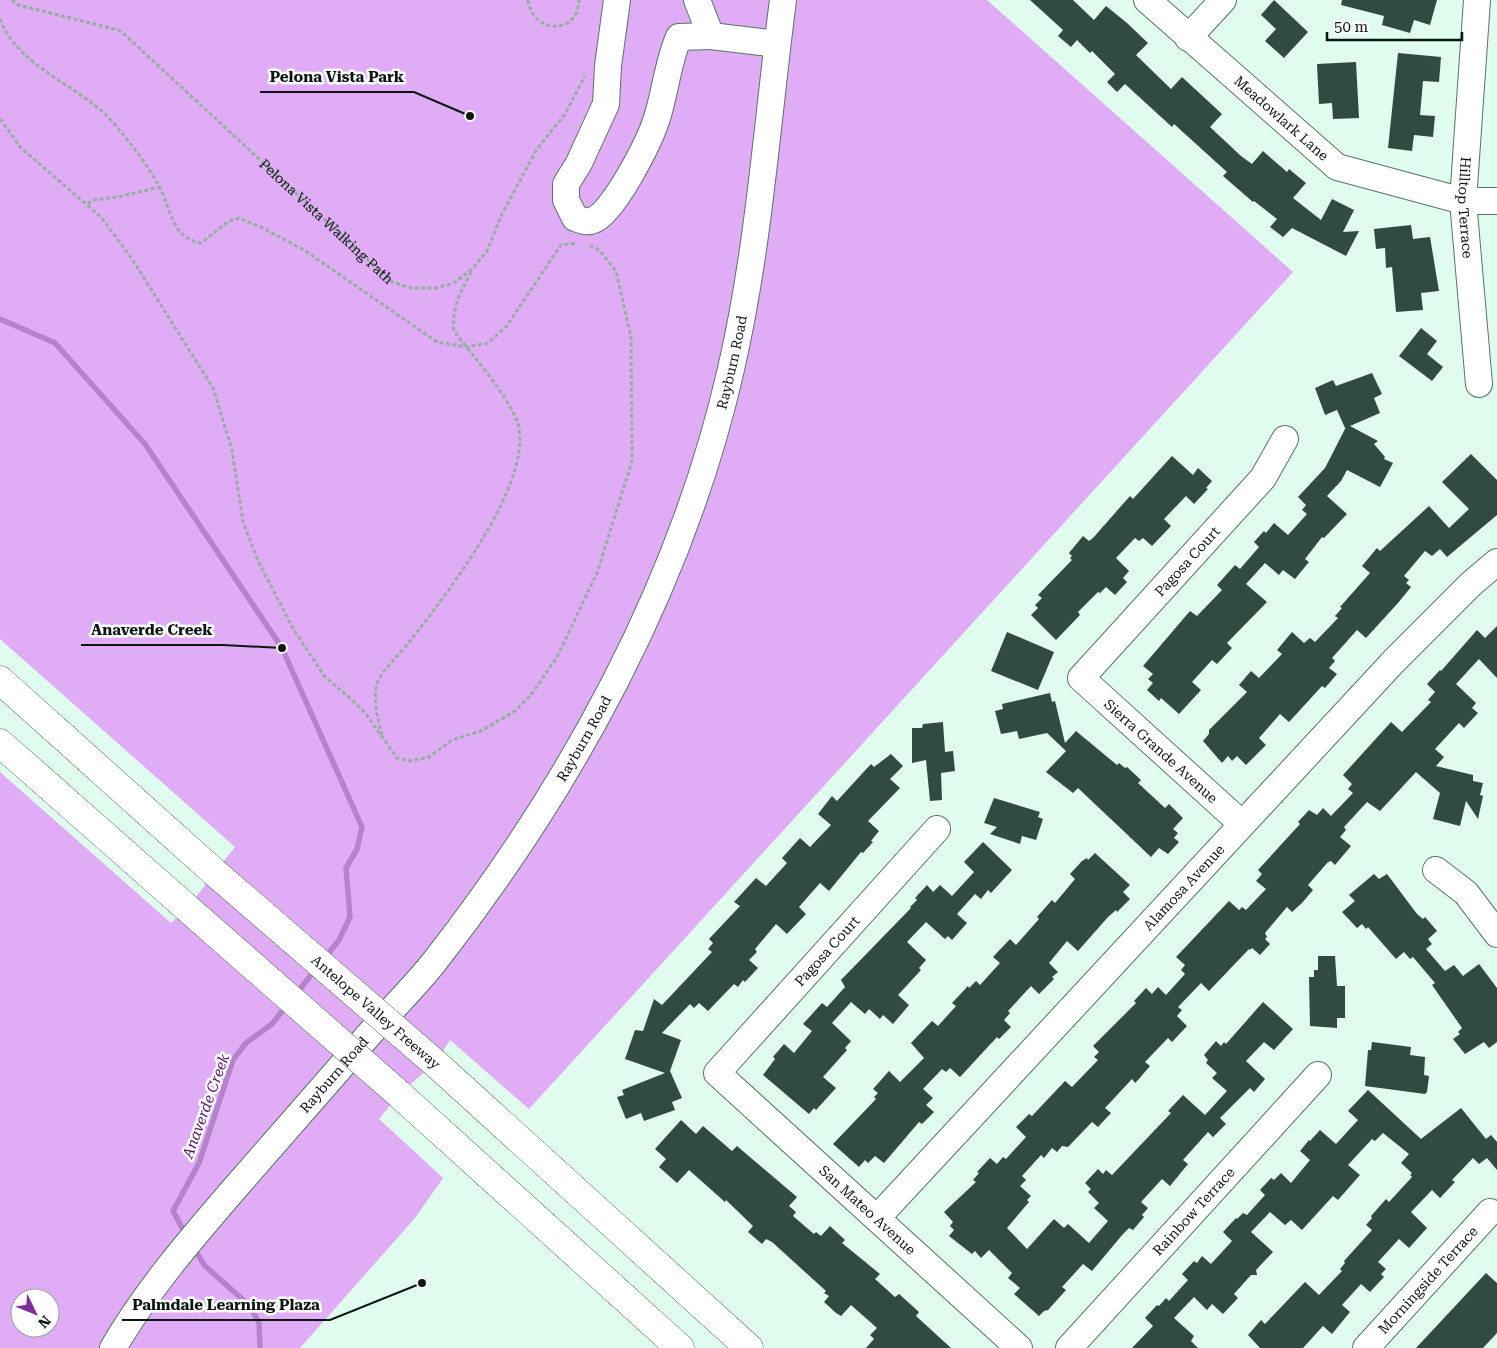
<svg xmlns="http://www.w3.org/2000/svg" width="1497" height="1348" font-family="'Roboto Serif',serif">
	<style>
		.green { fill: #e0acf5; fill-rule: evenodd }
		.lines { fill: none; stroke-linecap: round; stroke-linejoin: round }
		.stream { stroke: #b583ca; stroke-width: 5.5 }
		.building { fill: #324b40 }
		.minor-casing { stroke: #597367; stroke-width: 28 }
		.highway-casing { stroke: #597367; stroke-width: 29 }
		.path { stroke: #97aea3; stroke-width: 3; stroke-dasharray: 4 2.5; stroke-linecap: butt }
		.minor { stroke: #fff; stroke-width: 26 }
		.highway { stroke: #fff; stroke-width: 28 }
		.highway-bridge-casing { stroke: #597367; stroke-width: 29; stroke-linecap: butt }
		.highway-bridge { stroke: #fff; stroke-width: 28 }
		.labels { text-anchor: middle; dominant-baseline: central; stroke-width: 5; stroke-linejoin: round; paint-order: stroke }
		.street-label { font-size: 14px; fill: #0c1611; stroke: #fff }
		.water-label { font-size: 15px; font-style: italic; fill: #531168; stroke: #fff }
		.leader { fill: none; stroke: #0c1611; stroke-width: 2 }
		.callout-dot { fill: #0c1611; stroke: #fff; stroke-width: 2 }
		.callout-label { font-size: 15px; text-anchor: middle; font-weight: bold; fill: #0c1611; stroke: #fff; stroke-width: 5; stroke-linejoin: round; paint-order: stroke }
	</style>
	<rect width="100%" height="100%" fill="#dffcee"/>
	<path class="green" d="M 0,0 L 987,0 L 1293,272 L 529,1109 L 450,1040 L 435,1063 L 399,1094 L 379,1119 L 443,1178 L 415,1218 L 300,1348 L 0,1348 L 0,772 L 171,923 L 187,908 L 235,847 L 0,639 ZM 20,1298 L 50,1298 L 50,1328 L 20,1328 Z"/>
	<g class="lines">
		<path class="stream" d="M 0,319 L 55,343 L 145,444 L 282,648 L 362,827 L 357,849 L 346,868 L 350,917 L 339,940 L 324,959
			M 296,994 L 315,970
			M 186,1235 L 173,1211 L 199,1163 L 233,1060 L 246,1043 L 272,1024 L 287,1005
			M 193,1247 L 205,1266 L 250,1306 L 259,1323 L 260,1348"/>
	</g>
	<path class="building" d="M 1030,0 L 1073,0 L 1094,20 L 1106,6 L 1127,23 L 1148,43 L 1136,55 L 1171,89 L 1182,77 L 1222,114 L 1210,127 L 1241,156 L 1252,164 L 1263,151 L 1287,172 L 1289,169 L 1306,183 L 1293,198 L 1321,220 L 1332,199 L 1354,210 L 1343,232 L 1359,231 L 1346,256 L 1292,228 L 1283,237 L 1270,227 L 1277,219 L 1254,201 L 1253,202 L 1223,176 L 1227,172 L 1174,124 L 1172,127 L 1125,84 L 1117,92 L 1107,82 L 1115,74 L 1092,51 L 1090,53 L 1077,40 L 1071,47 L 1058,36 L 1063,30 Z
		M 1274,0 L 1308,32 L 1284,58 L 1265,41 L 1276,29 L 1261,15 Z
		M 1342,0 L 1437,0 L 1430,25 L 1414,20 L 1410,33 L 1382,25 L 1384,16 L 1341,5 Z
		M 1398,53 L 1441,57 L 1439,82 L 1423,81 L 1420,115 L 1435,116 L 1433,137 L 1414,135 L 1412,151 L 1388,148 Z
		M 1356,62 L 1359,118 L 1333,119 L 1332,103 L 1319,104 L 1317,64 Z
		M 1411,225 L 1413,239 L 1430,237 L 1439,291 L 1421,293 L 1423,310 L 1396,312 L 1392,267 L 1386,268 L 1385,248 L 1376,249 L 1374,229 Z
		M 1421,328 L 1437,341 L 1427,354 L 1443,367 L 1432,381 L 1399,356 Z
		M 1372,373 L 1382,394 L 1374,398 L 1380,413 L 1350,426 L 1378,441 L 1374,444 L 1385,457 L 1384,459 L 1393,463 L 1380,487 L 1347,470 L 1341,481 L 1327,496 L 1347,514 L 1324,538 L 1322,537 L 1305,559 L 1309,562 L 1295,579 L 1283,570 L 1279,575 L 1265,563 L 1246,584 L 1267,602 L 1227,643 L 1232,648 L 1217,664 L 1212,660 L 1192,682 L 1201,690 L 1179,714 L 1161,698 L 1159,701 L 1147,690 L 1153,683 L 1148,679 L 1153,674 L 1143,666 L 1190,611 L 1197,616 L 1222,590 L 1217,585 L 1235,565 L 1240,569 L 1259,547 L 1254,542 L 1264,531 L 1266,533 L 1274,523 L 1288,535 L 1307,514 L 1302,510 L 1306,505 L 1298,497 L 1325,468 L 1346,427 L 1345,428 L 1337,410 L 1325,415 L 1315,388 L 1333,380 L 1336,386 Z
		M 1471,454 L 1497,480 L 1497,515 L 1447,557 L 1440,549 L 1432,556 L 1425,551 L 1404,576 L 1409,580 L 1406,583 L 1411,587 L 1398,603 L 1366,638 L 1357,630 L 1332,658 L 1335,661 L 1329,668 L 1337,674 L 1325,688 L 1322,686 L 1289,722 L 1280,714 L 1259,738 L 1266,745 L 1246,765 L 1237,756 L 1232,761 L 1228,756 L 1222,763 L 1203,741 L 1209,734 L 1209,730 L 1247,692 L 1239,685 L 1251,671 L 1259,678 L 1282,654 L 1277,650 L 1292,632 L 1304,643 L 1310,638 L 1315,642 L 1338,618 L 1335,616 L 1342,608 L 1340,607 L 1370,573 L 1362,566 L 1377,548 L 1380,551 L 1429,506 L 1449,528 L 1469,509 L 1442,482 Z
		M 1172,456 L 1193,475 L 1198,468 L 1212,481 L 1206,488 L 1208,489 L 1194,504 L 1186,496 L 1164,519 L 1171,526 L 1152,546 L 1143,538 L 1139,541 L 1135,538 L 1116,558 L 1129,571 L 1123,578 L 1127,582 L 1115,595 L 1106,587 L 1100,593 L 1098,592 L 1078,612 L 1080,615 L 1056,640 L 1031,615 L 1038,608 L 1035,605 L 1042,598 L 1038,595 L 1072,560 L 1070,558 L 1072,556 L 1069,553 L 1083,536 L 1089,541 L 1093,538 L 1130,496 L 1133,499 Z
		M 1497,626 L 1497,678 L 1479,659 L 1456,684 L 1476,703 L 1472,708 L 1478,713 L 1464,728 L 1459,723 L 1435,749 L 1444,757 L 1436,766 L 1473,775 L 1473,781 L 1483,783 L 1480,795 L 1483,796 L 1478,819 L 1466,801 L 1460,826 L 1433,819 L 1440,793 L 1416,772 L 1380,811 L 1367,802 L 1344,827 L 1346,830 L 1340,837 L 1351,846 L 1335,865 L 1331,861 L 1328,862 L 1308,885 L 1313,890 L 1302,903 L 1292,912 L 1287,907 L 1265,933 L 1267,937 L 1265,939 L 1270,944 L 1260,955 L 1252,948 L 1250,950 L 1249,949 L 1209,991 L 1201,983 L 1178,1007 L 1182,1010 L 1177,1016 L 1187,1026 L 1172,1042 L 1168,1038 L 1145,1062 L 1150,1066 L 1138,1080 L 1135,1083 L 1132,1079 L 1105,1108 L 1111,1113 L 1098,1127 L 1092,1122 L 1068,1147 L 1062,1146 L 1057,1152 L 1052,1148 L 1044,1158 L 1041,1155 L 1022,1176 L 1026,1180 L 1020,1186 L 1031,1196 L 1027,1200 L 1029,1202 L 1007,1228 L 1027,1249 L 1054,1219 L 1064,1228 L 1068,1224 L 1089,1243 L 1108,1221 L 1094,1208 L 1099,1203 L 1088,1192 L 1091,1189 L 1085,1183 L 1098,1169 L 1103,1174 L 1106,1170 L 1112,1175 L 1171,1113 L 1168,1111 L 1183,1095 L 1205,1115 L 1227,1091 L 1212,1078 L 1217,1073 L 1206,1063 L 1208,1060 L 1204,1055 L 1216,1041 L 1221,1046 L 1224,1042 L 1226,1044 L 1263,1002 L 1293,1029 L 1274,1050 L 1264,1042 L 1246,1061 L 1265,1079 L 1254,1092 L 1250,1088 L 1220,1118 L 1226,1124 L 1213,1137 L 1208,1132 L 1183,1160 L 1188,1164 L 1170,1186 L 1162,1179 L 1141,1202 L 1148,1208 L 1142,1215 L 1144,1217 L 1133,1230 L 1129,1228 L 1123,1234 L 1092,1271 L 1083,1264 L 1062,1287 L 1066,1290 L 1048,1310 L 1044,1311 L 1039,1316 L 1014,1294 L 1020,1288 L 1008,1278 L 1012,1273 L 989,1250 L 981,1258 L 975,1251 L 972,1254 L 949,1236 L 954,1230 L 950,1226 L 953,1222 L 944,1212 L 976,1182 L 973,1180 L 979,1173 L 977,1172 L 990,1158 L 997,1164 L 1003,1157 L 1006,1159 L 1026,1137 L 1016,1127 L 1029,1114 L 1032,1116 L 1065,1081 L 1072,1087 L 1098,1060 L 1094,1057 L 1099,1052 L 1093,1046 L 1136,1003 L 1134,1001 L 1146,988 L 1152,994 L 1158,987 L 1166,995 L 1185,974 L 1181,970 L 1185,965 L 1176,957 L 1229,901 L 1239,910 L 1242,907 L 1246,910 L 1266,889 L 1256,881 L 1262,874 L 1258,870 L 1300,824 L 1298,822 L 1309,810 L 1317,815 L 1323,808 L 1331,816 L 1353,793 L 1348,789 L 1352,784 L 1343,775 L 1391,722 L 1402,732 L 1431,702 L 1428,700 L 1435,692 L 1427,684 L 1440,670 L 1441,671 L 1477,630 L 1485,638 Z
		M 1007,632 L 1054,652 L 1038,690 L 991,671 Z
		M 1050,693 L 1052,702 L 1055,701 L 1065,743 L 1076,731 L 1117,765 L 1119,763 L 1125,768 L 1127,767 L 1141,780 L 1138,783 L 1165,808 L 1169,804 L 1183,818 L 1173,829 L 1178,833 L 1174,838 L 1179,842 L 1168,854 L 1159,848 L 1151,857 L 1078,788 L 1073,793 L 1046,772 L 1066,751 L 1047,733 L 1019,739 L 1017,731 L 1001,734 L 995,711 L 1003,709 L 1002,704 Z
		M 943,722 L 945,752 L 953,751 L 955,771 L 941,773 L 942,800 L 930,801 L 926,760 L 912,763 L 912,728 L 922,728 L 923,724 Z
		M 891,754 L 903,766 L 890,779 L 900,788 L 868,821 L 879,831 L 871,841 L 873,842 L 863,853 L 861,852 L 829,891 L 820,883 L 799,907 L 806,914 L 787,934 L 776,924 L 755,949 L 757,952 L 749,960 L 758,968 L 745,982 L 743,980 L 738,987 L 734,984 L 708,1011 L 699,1003 L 694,1008 L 690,1004 L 662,1033 L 681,1040 L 670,1071 L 682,1098 L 672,1102 L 675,1110 L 644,1121 L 641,1113 L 626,1119 L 617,1097 L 624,1095 L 622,1090 L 665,1073 L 625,1059 L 635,1030 L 643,1031 L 654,999 L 662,1005 L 712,952 L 708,949 L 713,943 L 709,939 L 740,906 L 734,902 L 756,878 L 766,886 L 787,863 L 782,858 L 800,838 L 810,847 L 831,825 L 818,814 L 832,796 L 837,801 L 871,764 L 874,767 Z
		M 994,798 L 1040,812 L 1038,817 L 1043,819 L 1036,840 L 1022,836 L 1020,844 L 990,834 L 997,827 L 984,823 Z
		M 983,842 L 1012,870 L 991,893 L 988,890 L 981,899 L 975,894 L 957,914 L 967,923 L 952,940 L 948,936 L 945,939 L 926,922 L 907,942 L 926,960 L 919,968 L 921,970 L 898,995 L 909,1005 L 893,1024 L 883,1015 L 880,1019 L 869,1009 L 865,1014 L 851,1002 L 832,1023 L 851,1041 L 845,1048 L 847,1050 L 823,1077 L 836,1088 L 816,1110 L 814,1108 L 809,1114 L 763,1075 L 775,1059 L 773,1057 L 784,1044 L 794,1053 L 812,1031 L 803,1024 L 822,1003 L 827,1007 L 845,987 L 841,980 L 911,908 L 910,907 L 917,900 L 915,898 L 927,885 L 933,892 L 940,885 L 952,896 L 974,872 L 964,862 Z
		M 1095,853 L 1130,885 L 1123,892 L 1130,899 L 1117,912 L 1116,910 L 1108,917 L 1078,951 L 1067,941 L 1049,963 L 1058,972 L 1052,977 L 1054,979 L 1039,994 L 1031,986 L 1008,1011 L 1010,1013 L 1004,1020 L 1011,1027 L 999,1039 L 997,1037 L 960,1077 L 950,1068 L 946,1072 L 942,1069 L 923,1089 L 933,1098 L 926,1105 L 934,1112 L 922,1124 L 919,1122 L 884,1163 L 875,1156 L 868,1163 L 865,1160 L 859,1167 L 833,1144 L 876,1099 L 874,1097 L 878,1093 L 873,1089 L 889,1071 L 900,1082 L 924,1058 L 911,1043 L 932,1021 L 938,1026 L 956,1006 L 952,1003 L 968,986 L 969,988 L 976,981 L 980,985 L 1000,963 L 993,957 L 1010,939 L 1016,945 L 1039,919 L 1037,917 L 1052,900 L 1055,903 L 1075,879 L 1070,874 L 1082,861 L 1087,858 L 1088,860 Z
		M 1374,874 L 1379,879 L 1387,874 L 1417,914 L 1423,919 L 1425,917 L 1437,931 L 1428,939 L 1432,944 L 1426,949 L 1445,971 L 1454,965 L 1463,976 L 1479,964 L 1497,988 L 1497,1042 L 1489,1048 L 1484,1042 L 1465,1054 L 1453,1039 L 1460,1034 L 1458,1032 L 1462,1028 L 1432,985 L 1435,983 L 1413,957 L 1410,959 L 1404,952 L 1396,959 L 1368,927 L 1366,929 L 1362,924 L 1357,928 L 1342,912 L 1355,901 L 1349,895 Z
		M 1318,956 L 1335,956 L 1337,986 L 1345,986 L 1345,1018 L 1337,1018 L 1337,1028 L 1310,1026 L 1309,977 L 1314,977 L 1314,970 L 1318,970 Z
		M 1372,1042 L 1411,1047 L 1410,1055 L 1425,1057 L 1424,1075 L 1429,1076 L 1427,1092 L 1425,1094 L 1365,1086 L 1368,1050 L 1371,1050 Z
		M 1368,1090 L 1421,1139 L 1461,1108 L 1486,1139 L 1491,1135 L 1497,1142 L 1497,1170 L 1487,1158 L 1479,1164 L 1473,1158 L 1452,1180 L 1455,1182 L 1440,1198 L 1432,1190 L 1411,1212 L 1427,1228 L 1409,1248 L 1399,1239 L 1378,1262 L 1386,1269 L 1381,1274 L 1384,1277 L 1370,1292 L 1361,1284 L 1342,1305 L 1350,1312 L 1332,1334 L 1323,1326 L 1303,1348 L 1260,1348 L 1248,1335 L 1261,1320 L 1265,1324 L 1305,1282 L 1319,1295 L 1342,1271 L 1340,1269 L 1345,1263 L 1344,1261 L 1372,1230 L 1366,1225 L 1372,1218 L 1371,1216 L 1386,1199 L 1389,1202 L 1412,1177 L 1410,1175 L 1412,1173 L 1401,1163 L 1409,1154 L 1383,1133 L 1375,1141 L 1372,1139 L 1348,1165 L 1360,1175 L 1338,1200 L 1333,1196 L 1302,1230 L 1291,1220 L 1285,1225 L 1270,1212 L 1251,1232 L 1273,1252 L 1256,1270 L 1257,1275 L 1251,1275 L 1234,1294 L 1238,1298 L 1223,1314 L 1212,1304 L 1207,1310 L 1194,1297 L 1174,1318 L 1194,1336 L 1191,1341 L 1198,1348 L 1132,1348 L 1153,1326 L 1145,1318 L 1157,1305 L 1159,1306 L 1166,1298 L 1169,1301 L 1188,1280 L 1182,1274 L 1194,1261 L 1197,1263 L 1202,1256 L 1211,1264 L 1232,1241 L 1223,1232 L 1236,1218 L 1237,1219 L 1243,1213 L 1247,1215 L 1265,1195 L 1260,1190 L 1271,1178 L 1274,1180 L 1281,1173 L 1291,1183 L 1310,1160 L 1300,1151 L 1309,1140 L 1310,1141 L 1320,1130 L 1336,1144 L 1358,1120 L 1348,1111 Z
		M 681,1120 L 696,1134 L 703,1126 L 732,1151 L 737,1146 L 797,1197 L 789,1206 L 796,1212 L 793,1216 L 814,1234 L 816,1232 L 821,1236 L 830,1226 L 845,1240 L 842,1243 L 880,1274 L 875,1279 L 895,1297 L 899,1294 L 919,1312 L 916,1316 L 951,1348 L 866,1348 L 874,1339 L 870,1335 L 877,1328 L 851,1305 L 841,1316 L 836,1313 L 824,1302 L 829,1296 L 824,1293 L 826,1291 L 772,1242 L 766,1239 L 762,1244 L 748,1232 L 753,1226 L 726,1200 L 725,1202 L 689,1170 L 677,1183 L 659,1167 L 666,1159 L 655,1149 Z
		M 1486,1273 L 1497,1283 L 1497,1333 L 1483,1348 L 1416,1348 Z"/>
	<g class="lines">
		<g class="minor-casing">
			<g id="minor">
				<path d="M 617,0 L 608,66 L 606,104 L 579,163 L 566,184 L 566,200 L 575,218 C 581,220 587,223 593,220 C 613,214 649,142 656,121 C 665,95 668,60 679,37 L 711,36"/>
				<path d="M 697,0 L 711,36 L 777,44"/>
				<path id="s2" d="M 1147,0 L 1337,167 L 1463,201 L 1497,201"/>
				<path id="s3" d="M 1477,0 L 1463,201 L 1479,384"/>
				<path d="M 1188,38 L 1223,0"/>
				<path id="s4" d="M 1242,824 L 1081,678 L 1263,478 L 1285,439"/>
				<path id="s5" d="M 937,829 L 717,1073 L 1019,1348"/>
				<path d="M 1436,870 L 1466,893 L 1497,934"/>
				<path id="s6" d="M 877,1218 L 1394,661 L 1471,584 L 1497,562"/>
				<path id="s7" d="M 113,1348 C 147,1290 191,1239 235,1188 C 281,1135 327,1083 373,1030 C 394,1007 416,985 435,961 C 571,787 682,585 731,369 C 759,248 767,123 783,0"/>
				<path id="s8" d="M 1069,1348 L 1318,1075"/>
				<path id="s9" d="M 1366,1348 L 1490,1212"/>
			</g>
		</g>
		<g class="highway-casing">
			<path id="highway" d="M 0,680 L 214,872
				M 0,743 L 187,908
				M 435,1063 L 749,1348
				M 399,1094 L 680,1348"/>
		</g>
		<g class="path">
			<path id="s1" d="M 12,0 L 18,5 L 118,30 L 124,34 L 392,282 L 411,288 L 436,288 L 454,283 L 472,269 L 487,251 L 502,214 L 537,149 L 565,114 L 585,76"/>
			<path d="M 528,0 C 532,34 578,36 579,0"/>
			<path d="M 0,19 C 18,69 84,86 116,126 C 132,145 148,166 160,188 C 167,201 171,222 181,233 C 187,239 193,241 201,243 L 229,221 L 239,218 L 263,228 L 304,250 L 437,342 L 466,347 L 488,343 L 506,327 L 561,245 L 576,243"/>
			<path d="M 0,119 L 21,148 L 101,217 L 132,259 L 213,388 L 232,450 L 243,522 L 259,563 L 294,630 L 325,677 L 349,697 L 366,714 L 397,758 L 410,761 L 429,757 L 452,740 L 481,731 L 515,711 L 531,695 L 557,657 L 597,573 L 632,461 L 631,337 L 616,271 L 599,250 L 587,244"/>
			<path d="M 88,204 L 93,200 L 118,197 L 159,187"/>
			<path d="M 382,735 C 378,719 371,695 379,679 C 387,665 401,653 410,641 C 446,595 537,479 517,421 C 508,396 471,353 454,331 C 451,309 461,291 471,272"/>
		</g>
		<use href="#minor" class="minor"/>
		<use href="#highway" class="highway"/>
		<g class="highway-bridge-casing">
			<path id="highway-bridge" d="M 214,872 L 435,1063
				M 187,908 L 399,1094"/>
		</g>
		<use href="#highway-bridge" class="highway-bridge"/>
	</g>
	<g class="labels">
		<g class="street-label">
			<text stroke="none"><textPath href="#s2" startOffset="179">Meadowlark Lane</textPath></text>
			<text stroke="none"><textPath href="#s3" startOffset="208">Hilltop Terrace</textPath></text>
			<text stroke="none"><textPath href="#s1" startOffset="394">Pelona Vista Walking Path</textPath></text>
			<text stroke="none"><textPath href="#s7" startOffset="1178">Rayburn Road</textPath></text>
			<text stroke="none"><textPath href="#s4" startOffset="375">Pagosa Court</textPath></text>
			<text stroke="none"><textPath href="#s7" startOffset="772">Rayburn Road</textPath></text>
			<text transform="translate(1161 751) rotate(42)">Sierra Grande Avenue</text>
			<text stroke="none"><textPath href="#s6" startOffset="451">Alamosa Avenue</textPath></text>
			<text transform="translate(827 951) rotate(-48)">Pagosa Court</text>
			<text transform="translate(376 1012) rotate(41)">Antelope Valley Freeway</text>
			<text stroke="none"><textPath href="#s7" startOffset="352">Rayburn Road</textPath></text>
			<text stroke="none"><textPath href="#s5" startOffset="532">San Mateo Avenue</textPath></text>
			<text stroke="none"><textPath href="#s8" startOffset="185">Rainbow Terrace</textPath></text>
			<text stroke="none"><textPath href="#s9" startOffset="92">Morningside Terrace</textPath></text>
		</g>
		<g class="water-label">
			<text transform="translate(206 1106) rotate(-70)">Anaverde Creek</text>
		</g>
	</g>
	<path class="leader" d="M470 116L414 92H260M282 648L223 645H81M422 1283L330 1320H122"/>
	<g class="callout-dot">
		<circle cx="470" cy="116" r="5"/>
		<circle cx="282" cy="648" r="5"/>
		<circle cx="422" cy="1283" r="5"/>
	</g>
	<g class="callout-label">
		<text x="337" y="82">Pelona Vista Park</text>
		<text x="152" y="635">Anaverde Creek</text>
		<text x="226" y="1310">Palmdale Learning Plaza</text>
	</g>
	<g transform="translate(35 1313) rotate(133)"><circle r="24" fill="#ffffff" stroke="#9ea2a0"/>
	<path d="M0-4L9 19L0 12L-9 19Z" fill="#802e9e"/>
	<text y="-8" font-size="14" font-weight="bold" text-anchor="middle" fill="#0c1611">N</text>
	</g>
	<path d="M1327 32v8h135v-8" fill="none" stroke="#0c1611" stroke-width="2.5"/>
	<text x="1334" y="32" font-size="15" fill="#0c1611" stroke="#ffffff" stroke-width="4" paint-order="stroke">50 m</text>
</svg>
